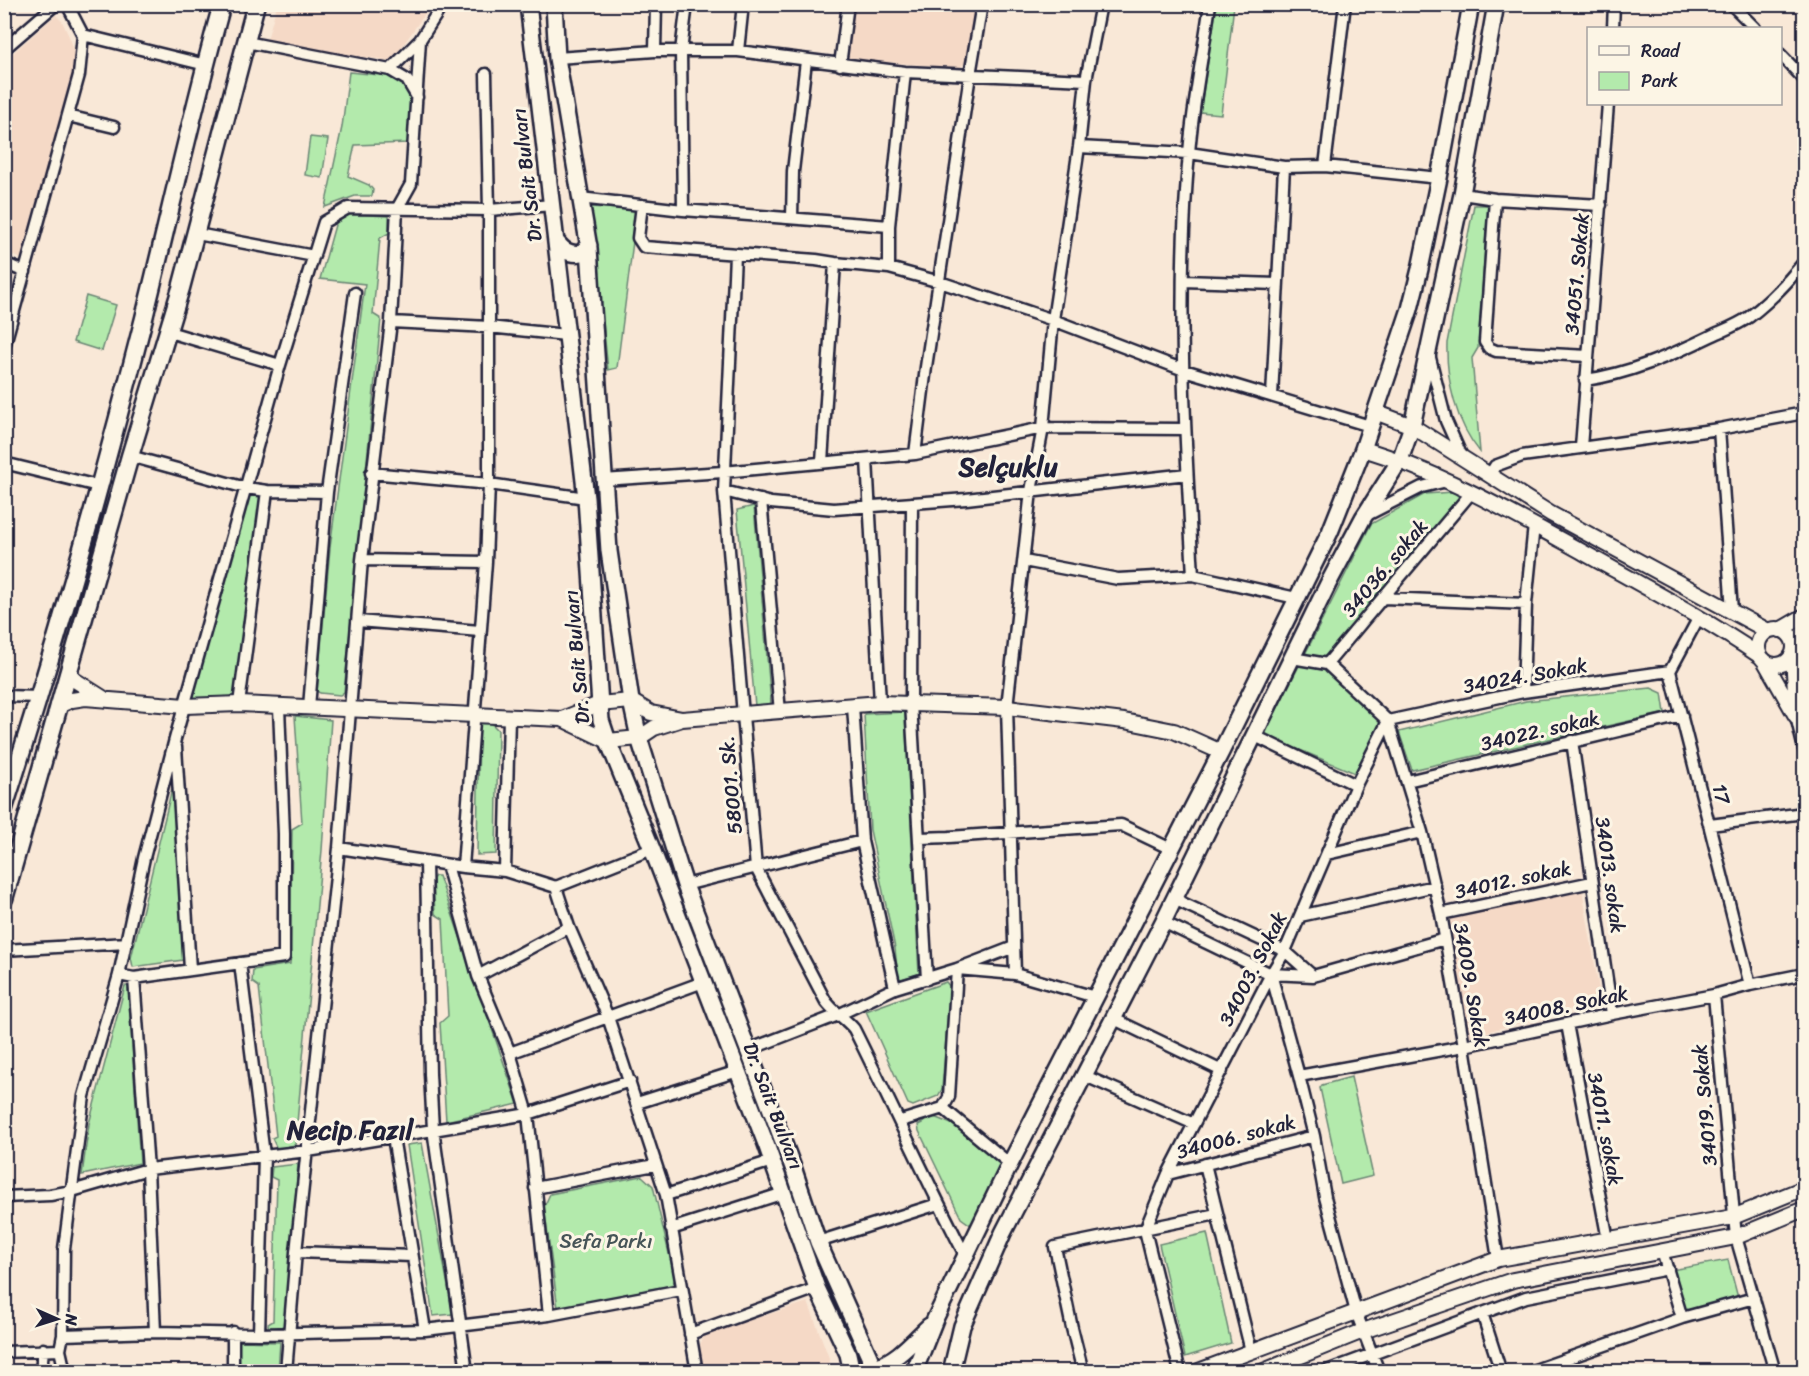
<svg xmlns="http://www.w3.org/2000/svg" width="1809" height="1376" font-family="Sriracha,sans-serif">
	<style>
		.built { fill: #f5d9c6 }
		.green { fill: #b3eaac; stroke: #6a8674; stroke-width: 1.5 }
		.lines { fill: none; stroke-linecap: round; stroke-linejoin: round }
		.minor-casing { stroke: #22223b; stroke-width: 15 }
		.tertiary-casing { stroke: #22223b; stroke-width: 18 }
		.secondary-casing { stroke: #22223b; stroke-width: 20 }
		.primary-casing { stroke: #22223b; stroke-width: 21 }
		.minor { stroke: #fcf5e5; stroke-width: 10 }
		.tertiary { stroke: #fcf5e5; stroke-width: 14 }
		.secondary { stroke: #fcf5e5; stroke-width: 15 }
		.primary { stroke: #fcf5e5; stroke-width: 16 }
		.labels { text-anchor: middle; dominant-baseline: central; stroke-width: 6; stroke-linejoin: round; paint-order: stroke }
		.street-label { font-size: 20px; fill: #22223b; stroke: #fcf5e5 }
		.park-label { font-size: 20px; fill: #465457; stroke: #fcf5e5 }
		.district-label { font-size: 26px; font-weight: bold; fill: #22223b; stroke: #fcf5e5 }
	</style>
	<rect width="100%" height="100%" fill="#f9e8d7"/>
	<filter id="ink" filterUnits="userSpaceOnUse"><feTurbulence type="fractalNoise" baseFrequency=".0167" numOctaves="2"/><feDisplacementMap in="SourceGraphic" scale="12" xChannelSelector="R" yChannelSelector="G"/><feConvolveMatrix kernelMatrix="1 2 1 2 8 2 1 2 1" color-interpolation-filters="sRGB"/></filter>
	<g filter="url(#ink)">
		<path class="built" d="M 277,5 L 431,5 L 392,61 L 266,43 Z
			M 854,5 L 976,5 L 967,61 L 960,68 L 848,59 Z
			M 56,15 L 62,21 L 71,41 L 75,58 L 73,77 L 22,259 L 5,252 L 4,61 Z
			M 1582,889 L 1601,1001 L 1468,1037 L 1449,919 Z
			M 808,1302 L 829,1358 L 828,1371 L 703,1371 L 699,1347 L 705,1334 Z"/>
		<path class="green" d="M 1217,5 L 1234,5 L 1221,114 L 1200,112 Z
			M 349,72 L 390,76 L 403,83 L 413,100 L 408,143 L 355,145 L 348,176 L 369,185 L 373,190 L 372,196 L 355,196 L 325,207 L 342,127 Z
			M 310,137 L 328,139 L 322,178 L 305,175 Z
			M 1474,205 L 1488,205 L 1478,348 L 1472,358 L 1480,452 C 1456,423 1446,381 1447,343 Z
			M 591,207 L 637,210 L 617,368 L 608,370 Z
			M 349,214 L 389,216 L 389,233 L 380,238 L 373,314 L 381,319 L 344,692 L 340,695 L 320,693 L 317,691 L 330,548 L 365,284 L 320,279 L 335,225 L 340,218 Z
			M 86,296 L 116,305 L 102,351 L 73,342 Z
			M 246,488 L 267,491 L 239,704 L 185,706 Z
			M 1454,492 L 1460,498 L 1384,598 L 1327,664 L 1388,721 L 1355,773 L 1264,735 L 1371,524 L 1425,494 Z
			M 754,506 L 771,704 L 755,706 L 737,510 Z
			M 1651,688 L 1662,693 L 1665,713 L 1412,770 L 1399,732 L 1526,701 Z
			M 905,712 L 919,974 L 898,980 L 895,948 L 870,830 L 864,714 Z
			M 295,716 L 331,720 L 322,850 L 295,1145 L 277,1149 L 272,1138 L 276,1136 L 259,987 L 252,982 L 253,970 L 290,964 L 292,829 L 302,823 Z
			M 486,722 L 493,725 L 498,730 L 496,854 L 477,855 L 479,723 Z
			M 175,776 L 183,960 L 133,967 L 131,958 Z
			M 435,876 L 439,876 L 518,1104 L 446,1121 L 440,1023 L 448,1016 L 443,919 L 435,914 L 433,879 Z
			M 946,982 L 950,987 L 942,1089 L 938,1096 L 913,1106 L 908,1104 L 866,1011 Z
			M 125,986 L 128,986 L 140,1163 L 82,1175 L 89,1124 Z
			M 1351,1077 L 1373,1176 L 1341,1184 L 1320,1088 L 1322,1085 Z
			M 934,1117 L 954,1125 L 1004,1162 L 975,1228 L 961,1218 L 919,1131 L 918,1125 Z
			M 422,1143 L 453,1314 L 433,1316 L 407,1145 Z
			M 298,1164 L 285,1326 L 269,1329 L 268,1324 L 273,1321 L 277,1180 L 271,1177 L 272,1167 Z
			M 642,1176 L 653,1186 L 675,1279 L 672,1285 L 558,1308 L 544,1207 L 550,1194 Z
			M 1207,1233 L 1231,1343 L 1185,1357 L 1159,1244 Z
			M 1728,1260 L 1738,1298 L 1683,1315 L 1671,1270 Z
			M 239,1341 L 280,1342 L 278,1371 L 239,1371 Z"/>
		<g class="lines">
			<g class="minor-casing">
				<path id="minor" d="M 1210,4 C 1203,54 1193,103 1189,153 C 1176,293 1185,435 1193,575 L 1296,598
					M 1731,4 L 1755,28
					M 1613,28 L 1614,4
					M 83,35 L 206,65
					M 246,42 L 390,70 L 407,80 L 417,97
					M 4,49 L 56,4
					M 655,51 L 656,4
					M 738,51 L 743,4
					M 1780,54 L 1804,79
					M 557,58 L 655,51 L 738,51 L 905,72 L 1086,80
					M 840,65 L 848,4
					M 390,70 L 420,40 L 443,4
					M 1801,75 L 1804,60
					M 68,116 L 114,127
					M 1079,147 L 1189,153 L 1284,167 L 1325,166 L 1439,178
					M 1325,166 L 1345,4
					M 1462,194 L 1495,199 L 1601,205
					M 580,198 L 683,210 L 889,226
					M 1495,199 L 1485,342 L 1489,348 L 1496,351 L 1588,356
					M 642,205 L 638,238 L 644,247 L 816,260 L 835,263 L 889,268 L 940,282 L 1053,320 L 1184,370 L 1370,426
					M 683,210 L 681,51 L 687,4
					M 792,218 L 793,171 L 806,61
					M 197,234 L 314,256
					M 735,255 L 724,491 L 756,868 L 825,1000 C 833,1012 845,1018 854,1029 C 892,1105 927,1182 966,1257
					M 4,263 L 25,272
					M 889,268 L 889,226 L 905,72
					M 1183,281 L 1277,284
					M 391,322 L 489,327 L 566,335
					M 169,332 L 280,365
					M 4,347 L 79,75 L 83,35 L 67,4
					M 1429,354 L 1446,421 L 1463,459
					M 1585,380 C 1629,374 1672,355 1711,336 C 1724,330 1738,325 1749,317 C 1770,301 1788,282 1804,262
					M 1272,396 L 1284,167
					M 1719,429 L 1732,611
					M 1581,447 L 1608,104
					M 915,454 L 926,367 L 970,75 L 982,4
					M 130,456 L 246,488 L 267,491 L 327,492
					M 867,459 L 880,703
					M 822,462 L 835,263
					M 4,463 L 98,486
					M 371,473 L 489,484 L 586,498
					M 1489,476 L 1495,466 L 1522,456 L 1719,429 L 1804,413
					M 603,480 L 723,472 L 915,454 L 1043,428 L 1185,429
					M 724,491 L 771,503 L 834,509 L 966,499 L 1187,474
					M 761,500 L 780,712
					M 912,503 L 911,703 L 927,979
					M 1363,517 L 1422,487 L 1447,481
					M 362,560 L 486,562
					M 1024,561 L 1118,579 L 1193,575
					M 1384,598 L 1526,604
					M 1699,617 L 1670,671 L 1750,985
					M 358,621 L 480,631
					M 1292,658 L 1327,664 L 1388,721 L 1422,832 L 1441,914 L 1464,1046 L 1498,1259
					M 1327,664 L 1471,493
					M 1523,692 L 1526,604 L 1534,525
					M 4,696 L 40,697
					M 239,704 L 267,491
					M 853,706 L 862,841 L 895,988
					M 309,707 L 327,492 L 355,293
					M 1796,716 L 1804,749
					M 1388,721 L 1523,692 L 1670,671
					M 1253,735 L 1356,785
					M 1572,741 L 1612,1014
					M 176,747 L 190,969
					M 1407,781 L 1682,716
					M 1710,825 L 1804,813
					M 920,838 L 949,837 L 1121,825 L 1171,849
					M 339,848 L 463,867 L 505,871 L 556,887 L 652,849
					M 1327,854 L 1422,832
					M 426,862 L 430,1074 L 433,1129 L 467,1372
					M 447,865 L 478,976 L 510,1053 L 528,1114 L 549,1315
					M 463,867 L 486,562 L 489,484 L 489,210 L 486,74
					M 505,871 L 509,717
					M 685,885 L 862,841
					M 556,887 L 569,927 L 608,1017 L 666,1195 L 697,1372
					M 1174,899 L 1285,951 L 1313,976
					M 1441,914 L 1592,882
					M 1300,916 L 1435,886
					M 1163,922 L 1271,974 L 1299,1076 L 1314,1136 L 1325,1197 L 1356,1312 L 1379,1372
					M 4,950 L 127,943
					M 240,963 L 264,1155 L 259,1334
					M 1015,974 L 1007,707 L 1031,491 L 1043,428 L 1053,320 L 1079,147 L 1086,80 L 1101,4
					M 1271,974 L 1313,976 L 1445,939
					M 119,975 L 134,978 L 284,957 L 284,834 L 279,707
					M 478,976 L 569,927
					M 134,978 L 148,1169 L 155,1332
					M 1714,995 L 1736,1237 L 1775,1372
					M 1112,1018 L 1222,1071
					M 1567,1024 L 1608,1240
					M 748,1050 L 838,1015 L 895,988 L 957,969 L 1015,974 L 1095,997
					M 510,1053 L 703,982
					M 1083,1075 L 1194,1124
					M 1299,1076 L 1464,1046 L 1612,1014 L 1714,995 L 1750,985 L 1804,974
					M 637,1103 L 738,1071
					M 943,1108 L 1010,1164
					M 901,1121 L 943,1108 L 949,1097 L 957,969 L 1014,947
					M 393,1137 L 425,1330
					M 1205,1164 L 1251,1351
					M 1168,1174 L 1314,1136
					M 535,1188 L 655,1165
					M 666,1195 L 772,1161
					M 4,1197 L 50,1195 L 72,1191 L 148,1169 L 308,1151 L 528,1114 L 630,1081
					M 671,1229 L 784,1193
					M 1145,1230 L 1168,1174 L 1271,974 L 1285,951 L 1356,785 L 1388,721
					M 1145,1230 L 1180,1372
					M 818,1242 L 938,1204
					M 1662,1251 L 1682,1318
					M 296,1252 L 412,1256
					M 1482,1313 L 1501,1372
					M 690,1334 L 817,1288
					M 63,1335 L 155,1332 L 259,1334 L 425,1330 L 549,1315 L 681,1290
					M 4,1352 L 60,1350
					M 41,1372 L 43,1349
					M 65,1372 L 60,1350 L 63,1335 L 64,1249 L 84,1096 L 119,975 L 144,858 L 175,739 L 280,365 L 324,222 L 348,208 L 489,210 L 553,205
					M 233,1372 L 233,1332
					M 286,1372 L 296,1252 L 339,848 L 362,560 L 391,322 L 397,209 L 411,184 L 420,40
					M 1083,1372 L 1072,1328 L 1055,1247 L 1217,1214
					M 1324,1372 L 1526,1297 L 1668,1269
					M 1529,1372 L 1682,1318 L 1754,1298
					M 1801,1372 L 1804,1368"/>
			</g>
			<g class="tertiary-casing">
				<path id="tertiary" d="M 1375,412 L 1412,426 L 1551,514 L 1768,631
					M 1363,449 C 1442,472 1515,515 1586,554 C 1645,587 1704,618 1760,656
					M1758 647a18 18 0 1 1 36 0a18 18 0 1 1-36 0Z
					M 1780,630 L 1804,616
					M 1794,647 L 1804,631
					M 1793,653 L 1796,711
					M 1764,660 L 1796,716
					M 69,669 L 73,679 L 103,698
					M 58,706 L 72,700 L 85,698 L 185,706 L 239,704 L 562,719 L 608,741 L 639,738 L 654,728 L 682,719 L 880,703 L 1007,707 L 1124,721 L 1174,731 L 1221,752
					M 562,719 L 599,704 L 631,701 L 651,713 L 682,719
					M 1196,1372 L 1498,1259 L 1733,1217 L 1804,1188
					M 1261,1372 L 1363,1331 L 1513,1280 L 1736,1237 L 1804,1209"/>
			</g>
			<g class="secondary-casing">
				<path id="secondary" d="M 528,4 L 586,498 L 601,720 L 608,741 L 652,849 L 766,1144 L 817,1288 L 848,1354 L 852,1372
					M 554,4 L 557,58 L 589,248 L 609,551 L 631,701 L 639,738 L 685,885 L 794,1170 L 818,1242 L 876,1372
					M 556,241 C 563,250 569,255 581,253 L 589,245
					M 874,1367 C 896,1362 913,1341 929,1326
					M 914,1372 L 935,1319 L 1010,1164 L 1221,752 L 1330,532 L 1363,449 L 1410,309 L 1420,269 L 1439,178 L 1471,4
					M 951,1372 L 962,1326 L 1003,1233 L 1163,922 L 1328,584 L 1363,518 L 1400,460 L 1412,426 L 1462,194 L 1496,4"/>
			</g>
			<g class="primary-casing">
				<path id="primary" d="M 4,808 C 56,646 102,482 144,318 C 170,213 193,108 222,4
					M 4,899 L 130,456 L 181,288 L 256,4"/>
			</g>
			<use href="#minor" class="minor"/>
			<use href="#tertiary" class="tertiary"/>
			<use href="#secondary" class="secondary"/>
			<use href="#primary" class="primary"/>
		</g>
	</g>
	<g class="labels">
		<g class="street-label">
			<text transform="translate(527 175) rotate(-97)">Dr. Sait Bulvarı</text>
			<text transform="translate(1577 274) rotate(-85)">34051. Sokak</text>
			<text transform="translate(1385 568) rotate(-50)">34036. sokak</text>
			<text transform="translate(577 657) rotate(-95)">Dr. Sait Bulvarı</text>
			<text transform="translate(1525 676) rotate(-10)">34024. Sokak</text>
			<text transform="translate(1540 731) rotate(-13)">34022. sokak</text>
			<text transform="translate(731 785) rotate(-95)">58001. Sk.</text>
			<text transform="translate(1721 794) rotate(75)">17</text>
			<text transform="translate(1610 875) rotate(82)">34013. sokak</text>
			<text transform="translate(1513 880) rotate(-12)">34012. sokak</text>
			<text transform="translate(1253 969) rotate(-63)">34003. Sokak</text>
			<text transform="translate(1471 985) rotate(80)">34009. Sokak</text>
			<text transform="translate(1566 1006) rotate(-12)">34008. Sokak</text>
			<text transform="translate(1705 1105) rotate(-95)">34019. Sokak</text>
			<text transform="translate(773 1106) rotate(69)">Dr. Sait Bulvarı</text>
			<text transform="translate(1605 1129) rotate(79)">34011. sokak</text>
			<text transform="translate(1236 1137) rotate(-15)">34006. sokak</text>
		</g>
		<g class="park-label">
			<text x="606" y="1241">Sefa Parkı</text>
		</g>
		<g class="district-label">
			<text x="1008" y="467">Selçuklu</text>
			<text x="350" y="1130">Necip Fazıl</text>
		</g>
	</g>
	<rect width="1809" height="1376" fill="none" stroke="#fcf5e5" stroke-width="24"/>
	<rect x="12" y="12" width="1785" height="1352" fill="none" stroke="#22223b" stroke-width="2" filter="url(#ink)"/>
	<rect x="1587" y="27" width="195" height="78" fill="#fcf5e5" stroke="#a5a1a1" stroke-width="1.5"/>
	<rect x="1599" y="46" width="30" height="9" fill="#fcf5e5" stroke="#a5a1a1" stroke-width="1.5"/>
	<text x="1641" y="57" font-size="18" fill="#22223b">Road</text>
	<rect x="1599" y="72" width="30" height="18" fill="#b3eaac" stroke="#a5a1a1" stroke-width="1.5"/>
	<text x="1641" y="87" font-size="18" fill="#22223b">Park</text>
	<g transform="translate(57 1319) rotate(93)" stroke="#fcf5e5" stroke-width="4.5" paint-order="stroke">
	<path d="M0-4.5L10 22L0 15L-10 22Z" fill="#22223b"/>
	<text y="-9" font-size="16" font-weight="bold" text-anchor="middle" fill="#22223b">N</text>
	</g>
</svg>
